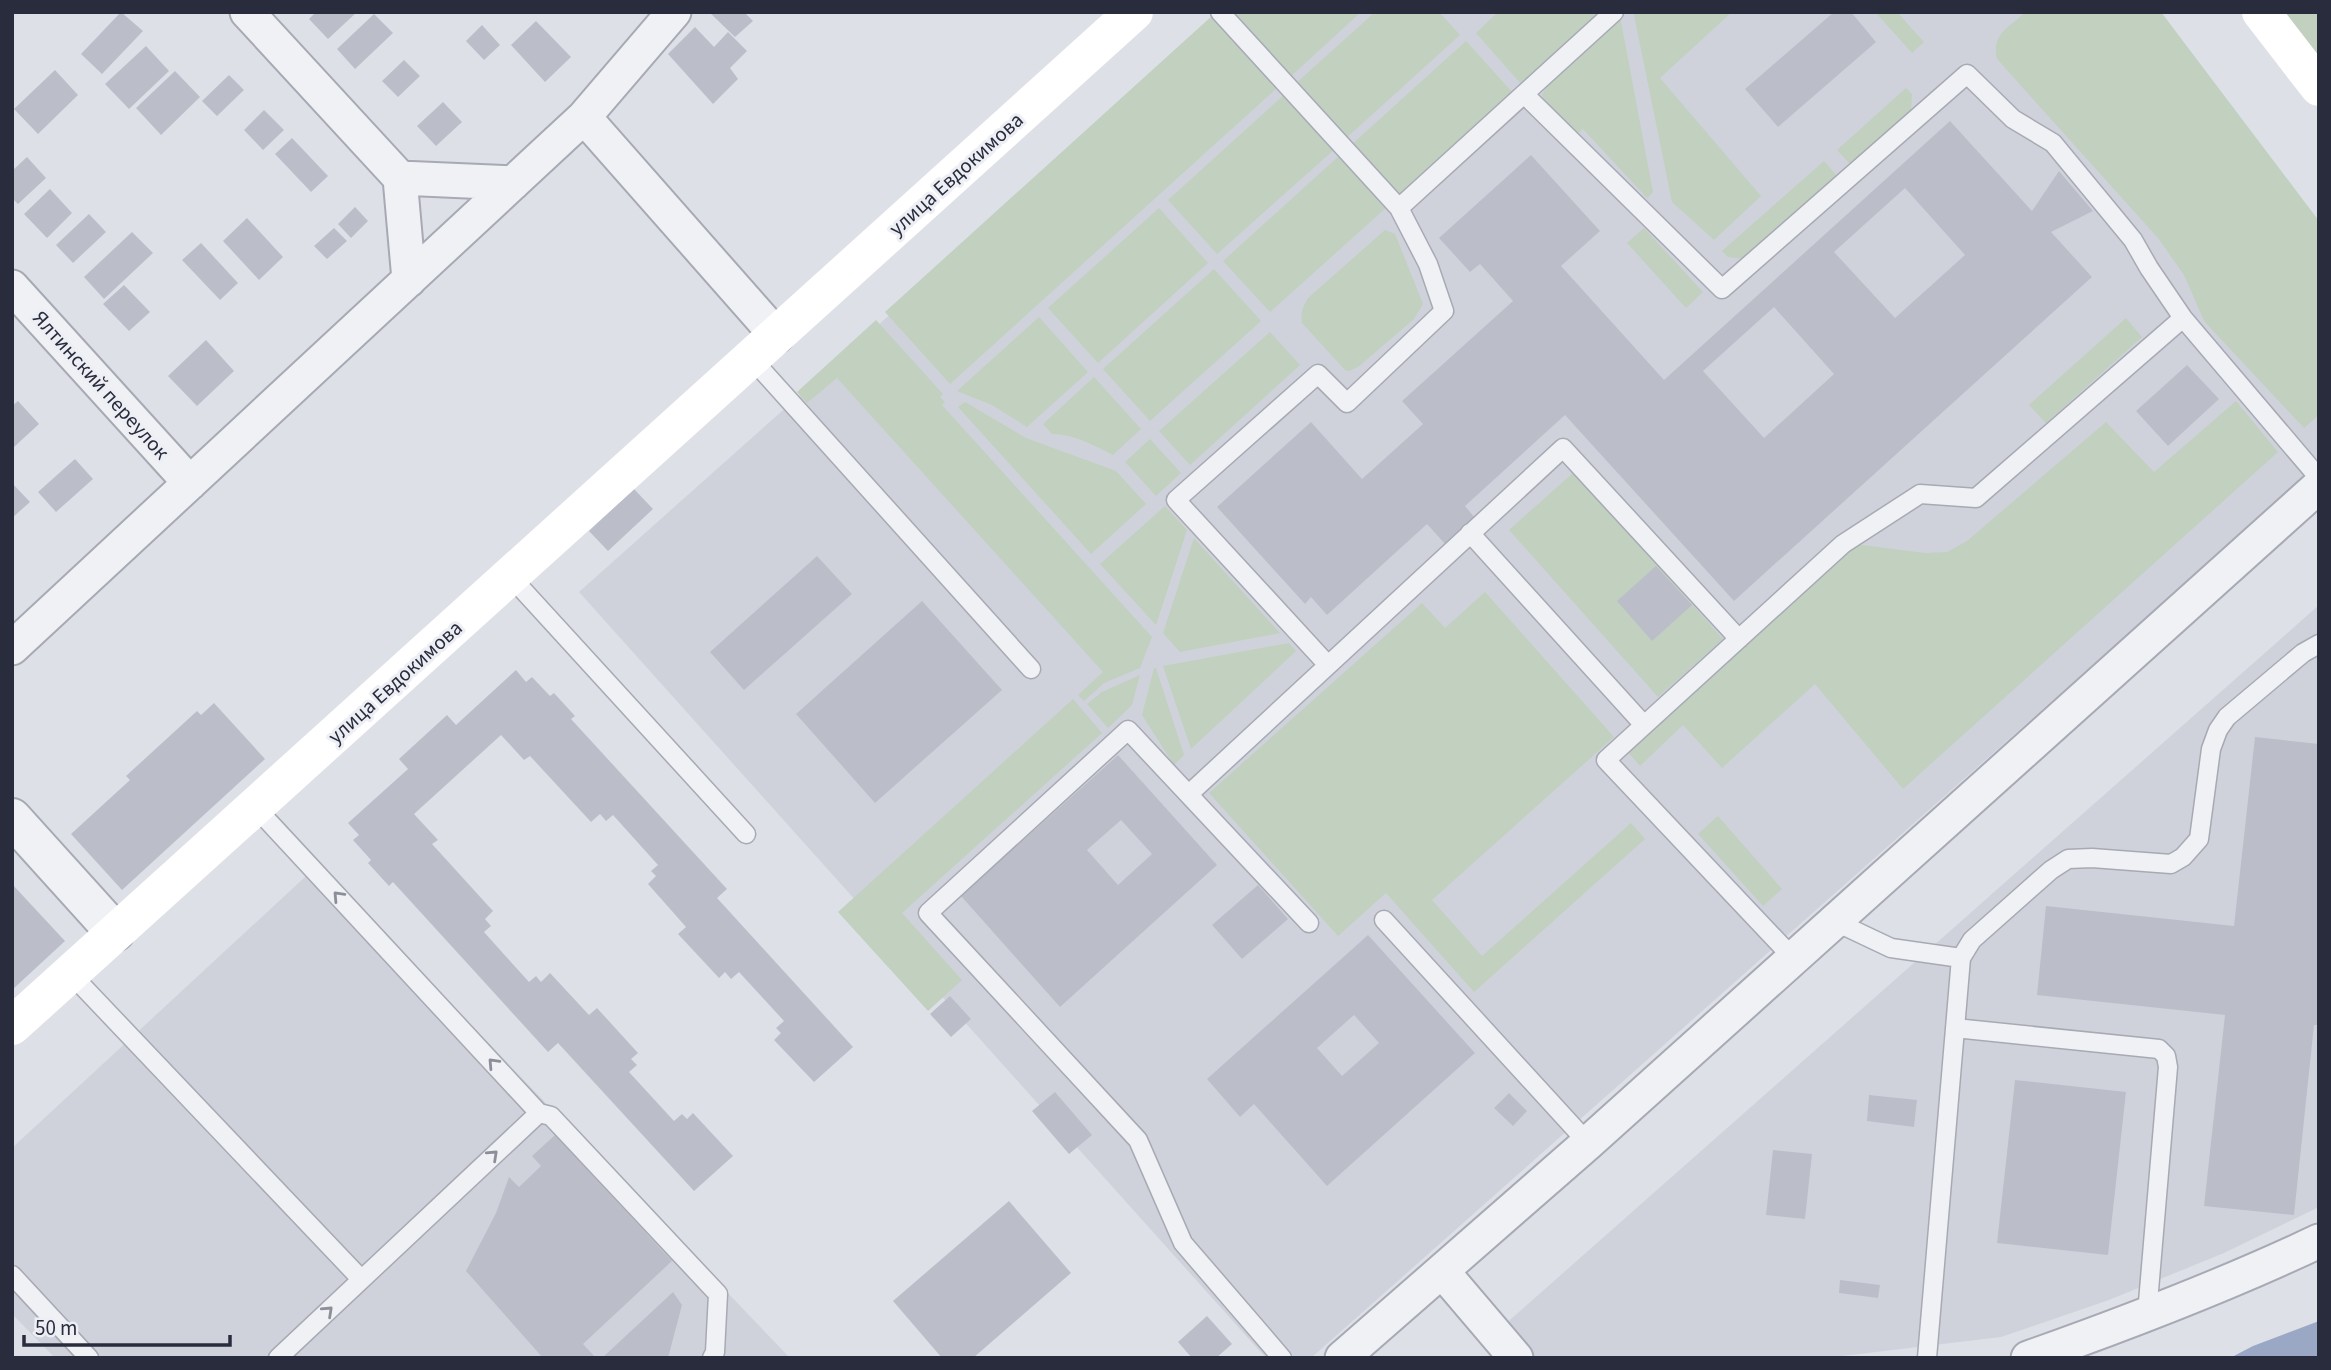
<svg xmlns="http://www.w3.org/2000/svg" width="2331" height="1370" font-family="'Source Sans 3',sans-serif">
	<style>
		.built { fill: #d0d2db }
		.green { fill: #c1d0bf }
		.water { fill: #9aa8c6 }
		.building { fill: #bbbec9; fill-rule: evenodd }
		.lines { fill: none; stroke-linecap: round; stroke-linejoin: round }
		.service-casing { stroke: #a7aab4; stroke-width: 21 }
		.minor-casing { stroke: #a7aab4; stroke-width: 37 }
		.tertiary-casing { stroke: #a7aab4; stroke-width: 42 }
		.service { stroke: #f0f1f5; stroke-width: 18 }
		.minor { stroke: #f0f1f5; stroke-width: 33 }
		.tertiary { stroke: #f0f1f5; stroke-width: 38 }
		.secondary { stroke: #fff; stroke-width: 38 }
		.oneway { stroke: #8c8e99 }
		.labels { text-anchor: middle; dominant-baseline: central; stroke-width: 6; stroke-linejoin: round; paint-order: stroke }
		.street-label { font-size: 21px; fill: #282c3d; stroke: #edeff4 }
	</style>
	<rect width="100%" height="100%" fill="#dee0e7"/>
	<path class="built" d="M 1229,12 L 2161,12 L 2319,227 L 2319,464 L 1311,1358 L 1266,1358 L 579,592 Z
		M 2319,605 L 2319,1207 L 2224,1253 L 2109,1300 L 2001,1337 L 1826,1358 L 1530,1358 L 1503,1326 Z
		M 318,865 L 790,1358 L 55,1358 L 12,1314 L 12,1148 Z"/>
	<path class="green" d="M 1228,12 L 1361,12 L 1288,79 Z
		M 1375,12 L 1439,12 L 1460,35 L 1344,140 L 1294,85 Z
		M 1498,12 L 1602,12 L 1522,85 L 1476,33 Z
		M 1636,12 L 1732,12 L 1660,78 L 1761,196 L 1714,240 L 1672,202 L 1634,15 Z
		M 1875,12 L 1897,12 L 1924,42 L 1912,53 Z
		M 2026,12 L 2161,12 L 2319,221 L 2319,415 L 2304,428 L 2204,321 L 2184,275 L 2158,238 L 1997,59 C 1991,34 2009,27 2026,12 Z
		M 2284,12 L 2319,12 L 2319,57 Z
		M 1213,15 L 1278,87 L 950,384 L 885,312 Z
		M 1620,16 L 1653,192 L 1647,198 L 1583,129 L 1574,137 L 1549,110 L 1542,95 L 1551,80 Z
		M 1466,41 L 1513,93 L 1396,198 L 1349,147 Z
		M 1906,88 L 1912,94 L 1911,112 L 1851,165 L 1837,150 Z
		M 1285,94 L 1335,149 L 1217,254 L 1168,200 Z
		M 1340,155 L 1387,207 L 1270,312 L 1223,261 Z
		M 1824,161 L 1837,176 L 1743,259 L 1728,257 L 1722,251 Z
		M 1159,208 L 1208,263 L 1098,363 L 1048,308 Z
		M 1644,228 L 1703,292 L 1686,308 L 1627,243 Z
		M 1385,230 L 1395,234 L 1423,304 L 1414,319 L 1358,367 L 1349,371 L 1345,370 L 1302,323 C 1300,313 1303,307 1308,298 Z
		M 1214,269 L 1261,321 L 1150,421 L 1103,369 Z
		M 1039,317 L 1088,372 L 1027,427 L 992,405 L 957,391 Z
		M 2126,318 L 2142,337 L 2046,423 L 2029,405 Z
		M 876,320 L 943,394 L 940,397 L 945,402 L 942,405 L 1152,637 L 1140,668 L 1104,683 L 1084,701 L 1078,695 L 1103,672 L 837,378 L 807,403 L 797,392 Z
		M 1270,332 L 1300,365 L 1190,465 L 1159,431 Z
		M 1094,377 L 1141,429 L 1113,455 C 1093,445 1074,434 1052,434 L 1043,424 Z
		M 2236,401 L 2278,452 L 1903,789 L 1815,684 L 1722,768 L 1683,725 L 1640,766 L 1627,751 L 1854,544 L 1925,553 L 1947,552 L 1967,541 L 2106,422 L 2154,472 Z
		M 965,402 L 1026,438 L 1116,471 L 1146,504 L 1091,554 L 958,407 Z
		M 1150,439 L 1181,473 L 1156,496 L 1125,462 Z
		M 1574,472 L 1723,639 L 1658,697 L 1509,530 Z
		M 1165,506 L 1187,530 L 1156,625 L 1100,564 Z
		M 1194,538 L 1280,633 L 1180,652 L 1163,633 Z
		M 1485,592 L 1614,737 L 1432,900 L 1482,956 L 1631,823 L 1645,839 L 1474,992 L 1386,893 L 1338,936 L 1209,793 L 1422,603 L 1445,628 Z
		M 1289,643 L 1296,651 L 1191,749 L 1163,666 Z
		M 1154,668 L 1156,668 L 1184,755 L 1174,765 L 1142,715 Z
		M 1140,675 L 1132,705 L 1108,728 L 1087,704 L 1102,692 Z
		M 1073,699 L 1102,733 L 902,913 L 962,980 L 928,1011 L 838,912 Z
		M 1718,816 L 1782,889 L 1763,906 L 1698,834 Z"/>
	<path class="water" d="M 2319,1321 L 2319,1358 L 2230,1358 L 2253,1346 Z"/>
	<path class="building" d="M 121,12 L 143,31 L 102,74 L 81,54 Z
		M 316,12 L 357,12 L 328,39 L 309,19 Z
		M 709,12 L 744,12 L 753,21 L 735,37 Z
		M 1834,12 L 1851,12 L 1876,42 L 1778,127 L 1745,89 Z
		M 374,14 L 393,33 L 355,69 L 337,49 Z
		M 536,21 L 571,57 L 545,82 L 511,45 Z
		M 482,25 L 500,45 L 484,60 L 466,41 Z
		M 695,27 L 714,47 L 728,32 L 747,51 L 730,68 L 738,79 L 713,104 L 668,54 Z
		M 146,46 L 169,71 L 129,109 L 105,84 Z
		M 404,60 L 420,76 L 398,97 L 382,81 Z
		M 55,70 L 78,95 L 38,134 L 14,109 Z
		M 175,71 L 200,97 L 161,135 L 136,108 Z
		M 229,75 L 244,90 L 217,116 L 202,101 Z
		M 443,102 L 462,122 L 436,146 L 417,126 Z
		M 264,110 L 284,130 L 263,150 L 244,130 Z
		M 1950,121 L 2032,211 L 2059,171 L 2093,211 L 2051,232 L 2092,277 L 1734,601 L 1565,415 L 1465,506 L 1475,518 L 1446,545 L 1427,524 L 1327,615 L 1311,597 L 1305,604 L 1217,507 L 1311,422 L 1362,479 L 1423,424 L 1402,401 L 1513,301 L 1480,264 L 1470,272 L 1439,238 L 1531,155 L 1600,231 L 1561,266 L 1664,380 ZM 1905,188 L 1965,255 L 1895,318 L 1834,252 ZM 1774,307 L 1834,374 L 1764,438 L 1703,371 Z
		M 292,138 L 328,176 L 311,192 L 275,154 Z
		M 27,157 L 46,178 L 18,204 L 12,198 L 12,171 Z
		M 50,189 L 72,213 L 47,238 L 24,214 Z
		M 355,207 L 368,221 L 351,238 L 338,224 Z
		M 89,214 L 106,232 L 73,263 L 56,245 Z
		M 247,218 L 283,257 L 259,280 L 223,241 Z
		M 334,228 L 347,241 L 327,259 L 314,246 Z
		M 132,232 L 153,253 L 104,299 L 84,277 Z
		M 201,243 L 238,283 L 220,300 L 182,260 Z
		M 124,285 L 150,312 L 129,331 L 103,304 Z
		M 206,340 L 234,371 L 197,406 L 168,376 Z
		M 2187,365 L 2219,399 L 2168,446 L 2136,411 Z
		M 18,401 L 39,424 L 14,447 L 12,445 L 12,406 Z
		M 75,459 L 93,479 L 56,512 L 38,492 Z
		M 12,483 L 30,502 L 12,518 Z
		M 634,489 L 653,509 L 608,551 L 589,531 Z
		M 817,556 L 852,594 L 744,690 L 710,652 Z
		M 1656,566 L 1692,605 L 1652,641 L 1617,601 Z
		M 922,601 L 1002,690 L 875,803 L 796,714 Z
		M 516,670 L 526,682 L 532,677 L 550,696 L 554,693 L 575,716 L 571,719 L 727,889 L 717,898 L 853,1047 L 814,1082 L 774,1040 L 781,1033 L 776,1028 L 784,1021 L 739,972 L 731,979 L 725,972 L 719,978 L 678,934 L 686,927 L 648,884 L 656,876 L 651,871 L 658,865 L 613,815 L 606,821 L 600,814 L 591,822 L 530,756 L 524,760 L 501,735 L 414,814 L 438,840 L 432,844 L 493,911 L 485,919 L 491,926 L 484,932 L 529,982 L 536,976 L 541,982 L 550,973 L 589,1015 L 597,1008 L 638,1053 L 631,1059 L 637,1065 L 629,1072 L 674,1121 L 682,1114 L 687,1119 L 693,1113 L 733,1156 L 694,1191 L 558,1043 L 548,1052 L 393,882 L 389,886 L 368,863 L 371,860 L 353,840 L 359,835 L 348,823 L 408,769 L 399,759 L 447,715 L 456,725 Z
		M 214,703 L 265,759 L 122,890 L 71,834 L 130,780 L 126,776 L 197,711 L 201,715 Z
		M 2255,737 L 2319,744 L 2319,1025 L 2314,1025 L 2294,1215 L 2204,1206 L 2225,1015 L 2037,995 L 2046,906 L 2234,926 Z
		M 1118,755 L 1217,865 L 1060,1007 L 961,896 ZM 1121,820 L 1152,854 L 1118,885 L 1087,850 Z
		M 12,884 L 65,941 L 12,990 Z
		M 1258,885 L 1288,919 L 1242,959 L 1212,925 Z
		M 1368,935 L 1475,1053 L 1327,1186 L 1254,1104 L 1240,1117 L 1207,1079 ZM 1354,1015 L 1379,1043 L 1342,1076 L 1317,1048 Z
		M 950,996 L 971,1019 L 951,1037 L 930,1014 Z
		M 2015,1080 L 2126,1092 L 2108,1255 L 1997,1243 Z
		M 1055,1092 L 1092,1135 L 1069,1154 L 1032,1111 Z
		M 1509,1093 L 1527,1111 L 1513,1126 L 1494,1108 Z
		M 1869,1095 L 1917,1100 L 1914,1127 L 1867,1121 Z
		M 555,1135 L 672,1261 L 583,1344 L 596,1358 L 543,1358 L 466,1271 L 496,1213 L 509,1177 L 519,1187 L 541,1166 L 532,1156 Z
		M 1773,1150 L 1812,1154 L 1805,1219 L 1766,1215 Z
		M 1009,1201 L 1071,1273 L 973,1358 L 942,1358 L 893,1301 Z
		M 1840,1280 L 1880,1285 L 1878,1298 L 1839,1293 Z
		M 673,1292 L 682,1305 L 668,1358 L 602,1358 Z
		M 1207,1316 L 1232,1344 L 1216,1358 L 1192,1358 L 1178,1342 Z"/>
	<g class="lines">
		<g class="service-casing">
			<path id="service" d="M 1220,12 L 1399,208
				M 1524,94 L 1614,12
				M 752,359 L 1031,669
				M 1470,533 L 1644,725
				M 511,577 L 746,834
				M 1327,664 L 1176,500 L 1318,374 L 1347,403 L 1444,311 L 1428,264 L 1399,208 L 1524,94 L 1722,289 L 1967,74 L 2013,119 L 2053,143 L 2133,240 L 2149,268 L 2183,318 L 2319,478
				M 1189,794 L 1563,448 L 1739,639
				M 256,808 L 539,1113 L 551,1116 L 718,1294 L 715,1352 L 712,1358
				M 1384,920 L 1588,1143
				M 1834,921 L 1891,948 L 1961,958
				M 1793,958 L 1606,760 L 1843,544 L 1920,494 L 1976,498 L 2183,318
				M 71,974 L 361,1279
				M 1955,1028 L 2159,1049 L 2166,1056 L 2168,1067 L 2147,1314
				M 12,1275 L 89,1358
				M 278,1358 L 539,1113
				M 1282,1358 L 1183,1243 L 1138,1140 L 928,913 L 1128,730 L 1309,923
				M 1927,1358 L 1961,958 L 1972,940 L 2051,870 L 2068,859 L 2092,858 L 2171,864 L 2183,857 L 2199,839 L 2211,749 L 2218,730 L 2227,717 L 2303,653 L 2319,644"/>
		</g>
		<g class="minor-casing">
			<path id="minor" d="M 247,12 L 400,178
				M 584,117 L 777,336
				M 409,280 L 400,178 L 513,183
				M 12,287 L 190,483
				M 12,648 L 584,117 L 674,12
				M 1442,1271 L 1516,1358
				M 1342,1358 L 1588,1143 L 2319,486
				M 2028,1358 C 2127,1323 2224,1286 2319,1241"/>
		</g>
		<g class="tertiary-casing">
			<path id="tertiary" d="M 12,818 L 115,932"/>
		</g>
		<use href="#service" class="service"/>
		<use href="#minor" class="minor"/>
		<use href="#tertiary" class="tertiary"/>
		<path class="secondary" d="M 2261,12 L 2319,87
			M 12,1026 L 1134,12"/>
	</g>
	<defs><path id="oneway-chevron" d="M-2-3.5L2.5 0L-2 3.5" fill="none" stroke-width="1.6" stroke-linecap="round" stroke-linejoin="round" transform="scale(1.75)"/></defs>
	<g class="oneway">
		<use href="#oneway-chevron" transform="translate(338 896) rotate(-133)"/>
		<use href="#oneway-chevron" transform="translate(493 1063) rotate(-133)"/>
		<use href="#oneway-chevron" transform="translate(493 1155) rotate(-43)"/>
		<use href="#oneway-chevron" transform="translate(328 1311) rotate(-43)"/>
	</g>
	<g class="labels">
		<g class="street-label">
			<text transform="translate(956 174) rotate(-42)">улица Евдокимова</text>
			<text transform="translate(101 385) rotate(48)">Ялтинский переулок</text>
			<text transform="translate(395 682) rotate(-42)">улица Евдокимова</text>
		</g>
	</g>
	<rect width="2331" height="1370" fill="none" stroke="#282c3d" stroke-width="28"/>
	<path d="M24 1335v10h206v-10" fill="none" stroke="#282c3d" stroke-width="3.5"/>
	<text x="35" y="1335" font-size="21" fill="#282c3d" stroke="#edeff4" stroke-width="5" paint-order="stroke">50 m</text>
</svg>
